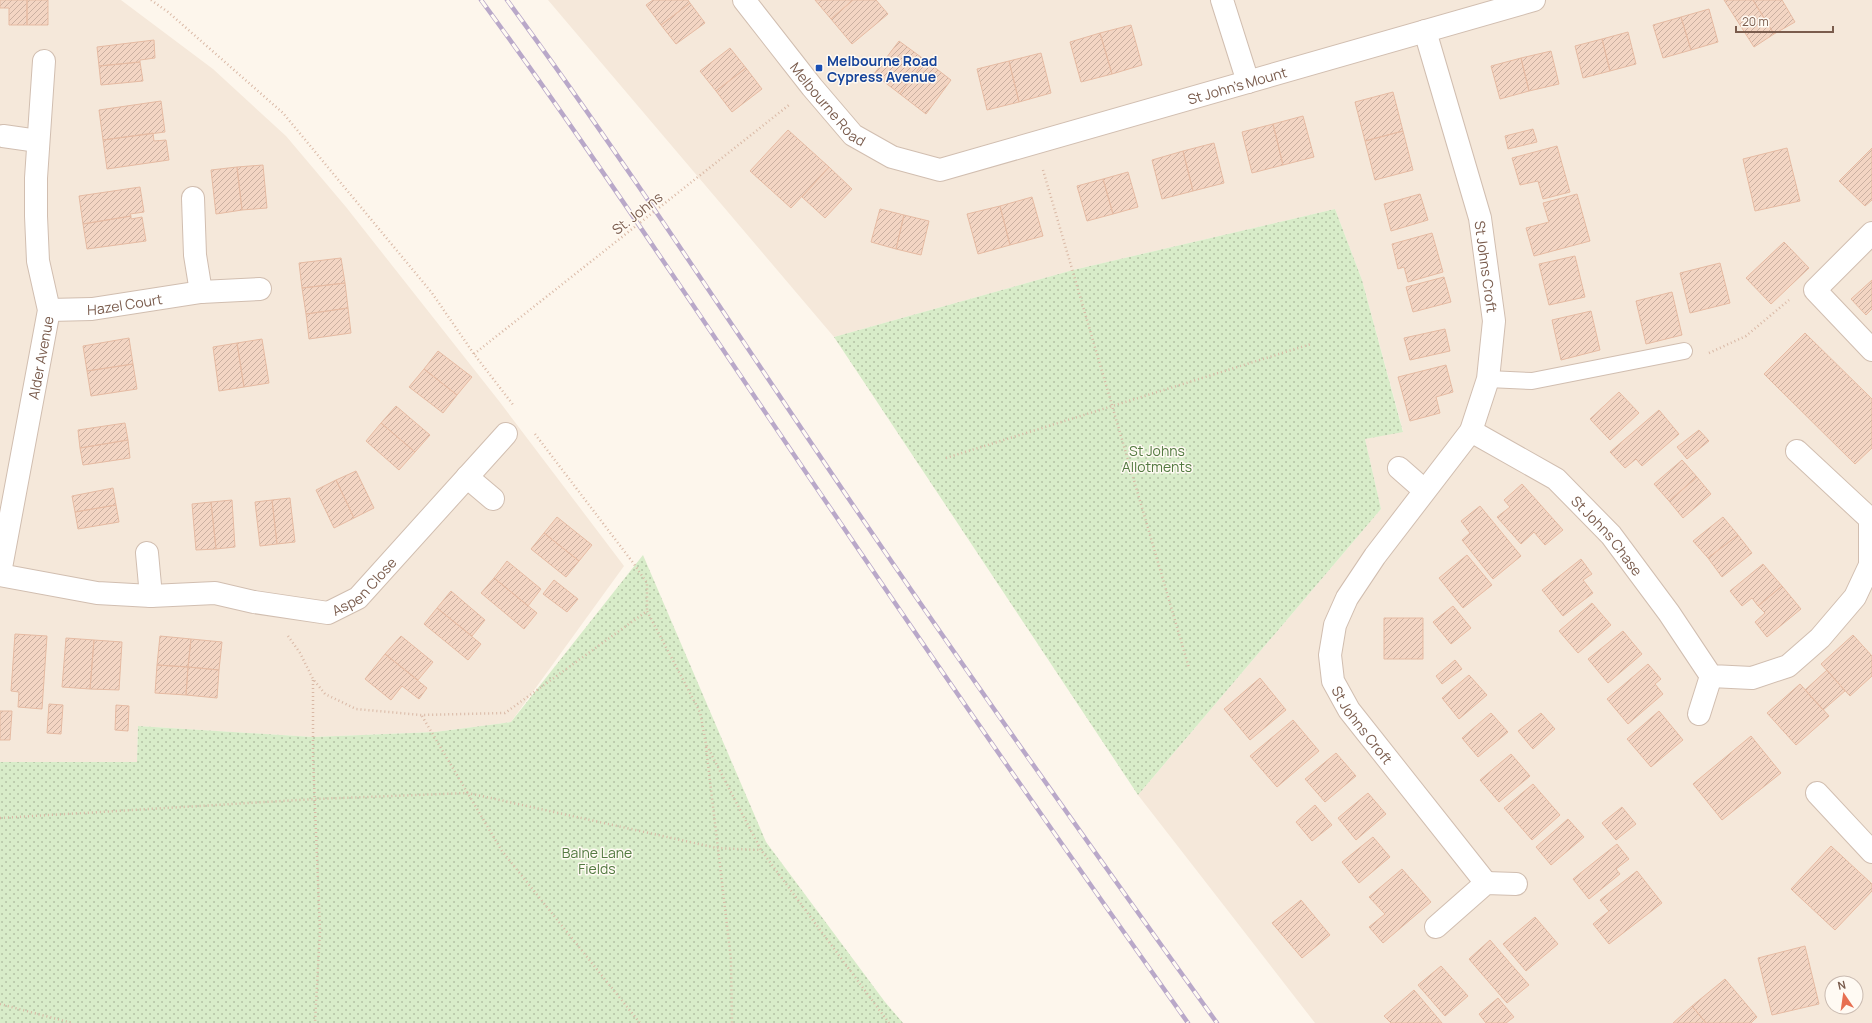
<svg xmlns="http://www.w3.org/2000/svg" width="1872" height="1023" font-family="Manrope,sans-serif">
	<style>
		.residential { fill: #f5e8da; fill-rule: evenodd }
		.park { fill: url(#park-dots) }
		.building { fill: url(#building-hatch); stroke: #e6bba3 }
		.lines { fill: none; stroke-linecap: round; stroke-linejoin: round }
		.lane-casing { stroke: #d1beb0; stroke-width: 18 }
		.street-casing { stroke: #d1beb0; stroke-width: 24 }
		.path { stroke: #d9b8a5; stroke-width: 2.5; stroke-dasharray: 1 3; stroke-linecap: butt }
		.lane { stroke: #fff; stroke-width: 16 }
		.street { stroke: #fff; stroke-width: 22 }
		.rail-casing { stroke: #b9a8c9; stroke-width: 4.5 }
		.rail { stroke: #fffaf3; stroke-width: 3; stroke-dasharray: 9; stroke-linecap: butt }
		.transit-dot { fill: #1a4fb4; stroke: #fffaf3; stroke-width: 1.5 }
		.labels { text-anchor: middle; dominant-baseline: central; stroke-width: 3; stroke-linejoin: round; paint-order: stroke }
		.transit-label { font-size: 14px; font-weight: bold; fill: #164399; stroke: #fffaf3; text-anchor: start }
		.street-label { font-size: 14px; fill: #7a5c4d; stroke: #fffaf3 }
		.park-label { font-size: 14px; fill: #537a41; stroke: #fffaf3 }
	</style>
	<defs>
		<pattern id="park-dots" width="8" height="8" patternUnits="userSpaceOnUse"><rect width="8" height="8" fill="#d8ecc9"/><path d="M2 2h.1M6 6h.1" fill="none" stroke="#b4c2a5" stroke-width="1.8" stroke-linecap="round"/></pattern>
		<pattern id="building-hatch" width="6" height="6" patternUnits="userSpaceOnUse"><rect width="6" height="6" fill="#f3d5c3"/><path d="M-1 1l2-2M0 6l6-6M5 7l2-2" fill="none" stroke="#cab0a1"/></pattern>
	</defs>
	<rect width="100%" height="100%" fill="#fdf6ec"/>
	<path class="residential" d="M 0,0 L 121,0 L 213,69 L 286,136 L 346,207 L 499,401 L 624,566 L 511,722 L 435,732 L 313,737 L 138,726 L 137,762 L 0,762 Z
		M 548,0 L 1872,0 L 1872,1023 L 1315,1023 L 1138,795 L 1381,509 L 1365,439 L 1403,431 L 1362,280 L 1335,209 L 1073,270 L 834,337 ZM 1832,983 L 1856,983 L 1856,1007 L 1832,1007 Z"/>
	<path class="park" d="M 1335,209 L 1362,280 L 1403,432 L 1365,439 L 1381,509 L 1138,795 L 834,337 L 1073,270 Z
		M 643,555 L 766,842 L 885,1002 L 903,1023 L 0,1023 L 0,762 L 137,762 L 138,726 L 313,737 L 435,732 L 511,722 Z"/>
	<path class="building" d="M 0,0 L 27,0 L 27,25 L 9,25 L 9,8 L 0,8 Z
		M 27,0 L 48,0 L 48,25 L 27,25 Z
		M 653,0 L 688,0 L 690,3 L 661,25 L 646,5 Z
		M 815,0 L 853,0 L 831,19 Z
		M 853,0 L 876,0 L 888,14 L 852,44 L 831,19 Z
		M 1724,0 L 1753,0 L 1774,34 L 1754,47 Z
		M 1753,0 L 1782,0 L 1795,22 L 1774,34 Z
		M 690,3 L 705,23 L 676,44 L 661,25 Z
		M 1709,9 L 1718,42 L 1691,50 L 1681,17 Z
		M 1681,17 L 1691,50 L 1663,58 L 1653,25 Z
		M 1131,25 L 1142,65 L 1112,74 L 1100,33 Z
		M 1628,32 L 1636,64 L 1610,71 L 1602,39 Z
		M 1100,33 L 1112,74 L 1081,82 L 1070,42 Z
		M 1602,39 L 1610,71 L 1583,78 L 1575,46 Z
		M 154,40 L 155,58 L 140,60 L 140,62 L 99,66 L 97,47 Z
		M 899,41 L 925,60 L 900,94 L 874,74 Z
		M 730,48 L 746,68 L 716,91 L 700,71 Z
		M 1551,51 L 1559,84 L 1529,91 L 1521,58 Z
		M 1041,53 L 1051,93 L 1019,102 L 1009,61 Z
		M 1521,58 L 1529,91 L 1500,99 L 1491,66 Z
		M 925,60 L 951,80 L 926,114 L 900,94 Z
		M 1009,61 L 1019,102 L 987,110 L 977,69 Z
		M 140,62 L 143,81 L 101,85 L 99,66 Z
		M 746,68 L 762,89 L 732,112 L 716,91 Z
		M 1393,92 L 1403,131 L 1365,141 L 1355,102 Z
		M 161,101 L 165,132 L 103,140 L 99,110 Z
		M 1303,116 L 1314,157 L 1283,165 L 1273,124 Z
		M 1273,124 L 1283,165 L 1252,173 L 1242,132 Z
		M 1533,129 L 1537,142 L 1508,149 L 1505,136 Z
		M 788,130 L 829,167 L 791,208 L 750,171 Z
		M 1403,131 L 1413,170 L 1375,180 L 1365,141 Z
		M 153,133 L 154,141 L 166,140 L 169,160 L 107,169 L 103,140 Z
		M 1214,143 L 1224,183 L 1193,191 L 1183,151 Z
		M 1557,146 L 1570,192 L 1543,199 L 1538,181 L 1520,185 L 1512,158 Z
		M 1787,148 L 1800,201 L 1755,211 L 1743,159 Z
		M 1872,148 L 1872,200 L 1865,206 L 1839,181 Z
		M 1183,151 L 1193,191 L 1162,199 L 1152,160 Z
		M 263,165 L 267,208 L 242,210 L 237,167 Z
		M 237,167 L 242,210 L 216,214 L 211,170 Z
		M 829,167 L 852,189 L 825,218 L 802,197 Z
		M 1128,172 L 1138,207 L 1113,214 L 1103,179 Z
		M 1103,179 L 1113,214 L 1087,221 L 1077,186 Z
		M 140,187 L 144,212 L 130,214 L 131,216 L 83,224 L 79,196 Z
		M 1420,194 L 1428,220 L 1391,231 L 1384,204 Z
		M 1577,194 L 1590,241 L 1534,256 L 1526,228 L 1549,222 L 1543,203 Z
		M 1032,197 L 1043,236 L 1010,245 L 1000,206 Z
		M 1000,206 L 1010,245 L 978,254 L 967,214 Z
		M 880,209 L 904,215 L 896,249 L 871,242 Z
		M 904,215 L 929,221 L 921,255 L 896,249 Z
		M 131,216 L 131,219 L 142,217 L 146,241 L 87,249 L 83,224 Z
		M 1432,233 L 1443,272 L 1408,282 L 1404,267 L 1398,269 L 1392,244 Z
		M 1784,242 L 1809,268 L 1771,304 L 1746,278 Z
		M 1575,256 L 1585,297 L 1549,305 L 1539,264 Z
		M 341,258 L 345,283 L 302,288 L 299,263 Z
		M 1720,263 L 1730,303 L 1690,313 L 1680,273 Z
		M 1444,277 L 1451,302 L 1413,312 L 1406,287 Z
		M 1872,280 L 1872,309 L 1866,315 L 1851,299 Z
		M 345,283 L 348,308 L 306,314 L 302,288 Z
		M 1672,292 L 1682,335 L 1646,344 L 1636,301 Z
		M 348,308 L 351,333 L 309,339 L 306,314 Z
		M 1591,311 L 1600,350 L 1561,360 L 1552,320 Z
		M 1445,329 L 1450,351 L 1410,360 L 1404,338 Z
		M 1805,333 L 1872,399 L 1872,448 L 1855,464 L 1764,374 Z
		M 129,338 L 133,364 L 87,371 L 83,346 Z
		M 262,339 L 269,383 L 244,387 L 237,343 Z
		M 237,343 L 244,387 L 219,391 L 213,347 Z
		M 438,351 L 472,377 L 457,395 L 424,369 Z
		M 133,364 L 137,389 L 91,396 L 87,371 Z
		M 1446,365 L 1453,392 L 1436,397 L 1440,413 L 1410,421 L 1398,377 Z
		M 424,369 L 457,395 L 443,413 L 409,387 Z
		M 1619,392 L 1639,413 L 1610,440 L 1590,419 Z
		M 396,406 L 430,435 L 415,452 L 381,423 Z
		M 1659,410 L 1679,434 L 1642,466 L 1636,459 L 1625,468 L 1610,452 Z
		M 125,423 L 128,440 L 80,448 L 78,430 Z
		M 381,423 L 415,452 L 399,470 L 366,441 Z
		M 1699,430 L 1709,441 L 1687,459 L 1677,447 Z
		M 128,440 L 130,458 L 83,465 L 80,448 Z
		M 1682,460 L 1697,477 L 1669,501 L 1654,484 Z
		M 356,471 L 374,508 L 354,518 L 336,480 Z
		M 1697,477 L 1711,494 L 1683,518 L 1669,501 Z
		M 336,480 L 354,518 L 334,528 L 316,490 Z
		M 1522,484 L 1563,530 L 1545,545 L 1534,532 L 1521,544 L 1497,517 L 1510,507 L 1504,500 Z
		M 113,488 L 116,505 L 75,512 L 72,496 Z
		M 290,498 L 295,542 L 277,544 L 272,500 Z
		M 232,500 L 235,547 L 216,549 L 211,502 Z
		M 272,500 L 277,544 L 260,546 L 255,502 Z
		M 211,502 L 216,549 L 196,550 L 192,504 Z
		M 116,505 L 119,522 L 78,529 L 75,512 Z
		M 1480,506 L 1521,556 L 1493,579 L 1462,540 L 1470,533 L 1461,521 Z
		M 557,517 L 592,545 L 579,561 L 544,533 Z
		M 1723,517 L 1738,535 L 1708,558 L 1693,541 Z
		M 544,533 L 579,561 L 566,577 L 531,549 Z
		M 1738,535 L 1752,553 L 1722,577 L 1708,558 Z
		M 1467,555 L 1492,585 L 1463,608 L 1439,578 Z
		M 1581,559 L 1592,574 L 1583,580 L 1593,593 L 1563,616 L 1542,590 Z
		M 507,561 L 541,589 L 528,606 L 494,578 Z
		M 1763,564 L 1782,586 L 1758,606 L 1752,598 L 1742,606 L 1730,591 Z
		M 494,578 L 537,613 L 524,629 L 481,593 Z
		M 554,580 L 578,599 L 567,612 L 543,594 Z
		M 1782,586 L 1801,609 L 1767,637 L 1755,622 L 1765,613 L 1758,606 Z
		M 451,591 L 485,620 L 472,636 L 437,608 Z
		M 1592,603 L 1611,625 L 1578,653 L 1559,631 Z
		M 1453,606 L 1471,628 L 1451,644 L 1433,622 Z
		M 437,608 L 481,644 L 468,660 L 424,624 Z
		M 1384,618 L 1423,618 L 1423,659 L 1384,659 Z
		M 1623,631 L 1642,654 L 1608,683 L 1588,659 Z
		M 15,634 L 47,636 L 42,709 L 18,707 L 19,692 L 11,691 Z
		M 1853,635 L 1872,656 L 1872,676 L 1850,696 L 1821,664 Z
		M 160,636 L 191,639 L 188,667 L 157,665 Z
		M 401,636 L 433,662 L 418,680 L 385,654 Z
		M 66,638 L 94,640 L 90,689 L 62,687 Z
		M 191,639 L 222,642 L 219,670 L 188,667 Z
		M 94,640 L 122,642 L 119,690 L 90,689 Z
		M 385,654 L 427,688 L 419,699 L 402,686 L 391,700 L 365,679 Z
		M 1455,660 L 1462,669 L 1442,684 L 1436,676 Z
		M 1648,664 L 1661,679 L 1655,684 L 1663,694 L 1628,724 L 1607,699 Z
		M 157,665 L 188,667 L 186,695 L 155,693 Z
		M 188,667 L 219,670 L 217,698 L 186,695 Z
		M 1827,670 L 1845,691 L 1823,710 L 1805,690 Z
		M 1469,675 L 1487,695 L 1459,719 L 1442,698 Z
		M 1260,678 L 1286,710 L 1250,740 L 1224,709 Z
		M 1800,684 L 1829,716 L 1796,745 L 1767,713 Z
		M 49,704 L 63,705 L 61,734 L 47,733 Z
		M 116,705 L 129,706 L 128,731 L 115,730 Z
		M 0,711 L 12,711 L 10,740 L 0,740 Z
		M 1659,711 L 1683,740 L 1651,767 L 1627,739 Z
		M 1491,713 L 1508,732 L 1478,757 L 1462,738 Z
		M 1541,713 L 1555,729 L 1533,749 L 1518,731 Z
		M 1293,720 L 1319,751 L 1277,787 L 1250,756 Z
		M 1751,736 L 1781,773 L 1722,820 L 1693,784 Z
		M 1336,753 L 1356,776 L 1325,802 L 1305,779 Z
		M 1511,754 L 1530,776 L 1499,802 L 1480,780 Z
		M 1533,784 L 1560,815 L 1532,840 L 1504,808 Z
		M 1368,793 L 1386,814 L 1356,840 L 1338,818 Z
		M 1315,805 L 1332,825 L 1312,841 L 1296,822 Z
		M 1622,807 L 1636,824 L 1616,840 L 1602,823 Z
		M 1568,819 L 1584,837 L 1551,865 L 1536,847 Z
		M 1373,837 L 1390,857 L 1359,883 L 1342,862 Z
		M 1617,844 L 1629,859 L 1616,869 L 1620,874 L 1589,899 L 1573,879 Z
		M 1831,846 L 1872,884 L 1872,891 L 1835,930 L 1791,889 Z
		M 1402,869 L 1431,902 L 1383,943 L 1369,927 L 1385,914 L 1369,897 Z
		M 1637,871 L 1662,903 L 1609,944 L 1593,924 L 1609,911 L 1600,900 Z
		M 1301,900 L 1330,935 L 1302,958 L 1272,923 Z
		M 1535,917 L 1558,944 L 1526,971 L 1503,944 Z
		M 1490,940 L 1529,985 L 1507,1003 L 1469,959 Z
		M 1805,946 L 1819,1004 L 1772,1015 L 1758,958 Z
		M 1441,966 L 1468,996 L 1445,1016 L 1418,985 Z
		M 1725,979 L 1757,1017 L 1751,1023 L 1706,1023 L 1692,1006 Z
		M 1414,990 L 1442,1023 L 1391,1023 L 1384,1016 Z
		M 1498,998 L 1514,1017 L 1506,1023 L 1486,1023 L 1479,1014 Z
		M 1692,1006 L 1706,1023 L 1673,1023 Z"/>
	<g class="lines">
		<g class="lane-casing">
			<path id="lane" d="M 1488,379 L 1532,381 L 1684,351"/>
		</g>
		<g class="street-casing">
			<g id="street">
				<path id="s1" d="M 744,0 L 812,87 L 853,135 L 892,157 L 940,170 L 1534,0"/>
				<path d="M 1222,0 L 1248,82"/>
				<path id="s2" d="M 1425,31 L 1480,218 L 1494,321 L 1488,379 L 1471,431 L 1375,556 L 1347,598 L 1335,625 L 1330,655 L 1333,681 L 1349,710 L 1486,883"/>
				<path d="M 3,136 L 38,141"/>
				<path d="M 193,198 L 195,255 L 201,292"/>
				<path d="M 1872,233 L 1815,290 L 1872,350"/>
				<path id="s3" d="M 49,310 L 92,309 L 201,292 L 260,289"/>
				<path id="s4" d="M 1471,431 L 1556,479 L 1611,535 L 1669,613 L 1711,676 L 1752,678 L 1788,666 L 1820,638 L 1855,597 L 1870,565 L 1870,519"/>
				<path d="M 1797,451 L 1870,519 L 1872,517"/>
				<path d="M 1399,468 L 1424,490"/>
				<path d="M 467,477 L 493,499"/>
				<path d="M 147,553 L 151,596"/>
				<path id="s5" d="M 0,573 L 49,310 L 38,261 L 36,216 L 36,178 L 44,61"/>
				<path id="s6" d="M 0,575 L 97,593 L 151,596 L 215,593 L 254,602 L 328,613 L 358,598 L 506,434"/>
				<path d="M 1699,714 L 1711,676"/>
				<path d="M 1817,793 L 1872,852"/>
				<path d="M 1436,927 L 1486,883 L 1516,884"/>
			</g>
		</g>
		<path class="path" d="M 151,0 L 168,12 L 283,113 L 432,293 L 474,354 L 514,406
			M 1043,170 L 1189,668
			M 1709,353 L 1746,336 L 1789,300
			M 474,354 L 789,105
			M 535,434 L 634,564 L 647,583 L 647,611
			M 946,458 L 1311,344
			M 288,636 L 300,653 L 313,679 L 325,694 L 356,709 L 421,715 L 505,713 L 647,611 L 700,712 L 706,744 L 761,850 L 889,1023
			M 313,680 L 313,758 L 320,930 L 315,1023
			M 422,716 L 502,851 L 640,1023
			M 706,747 L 731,959 L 732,1023
			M 0,818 L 315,799 L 468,793 L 717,848 L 761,850
			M 0,1004 L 72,1023"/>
		<use href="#lane" class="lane"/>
		<use href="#street" class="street"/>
		<g class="rail-casing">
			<path id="rail" d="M 481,0 C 604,168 717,343 835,515 C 951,686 1069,855 1188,1023
				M 507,0 C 629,166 741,340 857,511 C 974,683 1095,853 1217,1023"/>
		</g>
		<use href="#rail" class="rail"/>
	</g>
	<rect class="transit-dot" x="815" y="64" width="8" height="8" rx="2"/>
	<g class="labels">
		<g class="transit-label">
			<text x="827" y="60">Melbourne Road<tspan x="827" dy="16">Cypress Avenue</tspan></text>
		</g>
		<g class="street-label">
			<text stroke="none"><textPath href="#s1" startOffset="577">St John's Mount</textPath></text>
			<text stroke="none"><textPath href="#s1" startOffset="134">Melbourne Road</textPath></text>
			<text transform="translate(637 213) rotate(-38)">St. Johns</text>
			<text stroke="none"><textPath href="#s2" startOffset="244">St Johns Croft</textPath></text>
			<text stroke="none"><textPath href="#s3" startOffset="76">Hazel Court</textPath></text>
			<text stroke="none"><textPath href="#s5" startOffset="219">Alder Avenue</textPath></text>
			<text stroke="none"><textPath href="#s4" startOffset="174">St Johns Chase</textPath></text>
			<text stroke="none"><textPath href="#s6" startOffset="377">Aspen Close</textPath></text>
			<text stroke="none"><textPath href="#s2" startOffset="759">St Johns Croft</textPath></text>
		</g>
		<g class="park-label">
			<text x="1157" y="450">St Johns<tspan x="1157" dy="16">Allotments</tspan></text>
			<text x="597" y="852">Balne Lane<tspan x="597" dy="16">Fields</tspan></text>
		</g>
	</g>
	<g transform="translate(1844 995) rotate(347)"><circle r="19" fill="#fffaf3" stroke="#cabbb1"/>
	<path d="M0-3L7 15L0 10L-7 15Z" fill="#e76f51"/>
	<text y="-6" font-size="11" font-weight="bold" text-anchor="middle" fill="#7a5c4d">N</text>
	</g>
	<path d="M1736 26v6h97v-6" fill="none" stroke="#7a5c4d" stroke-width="2"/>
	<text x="1742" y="26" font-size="12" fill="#7a5c4d" stroke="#fffaf3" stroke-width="3" paint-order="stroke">20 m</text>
</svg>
